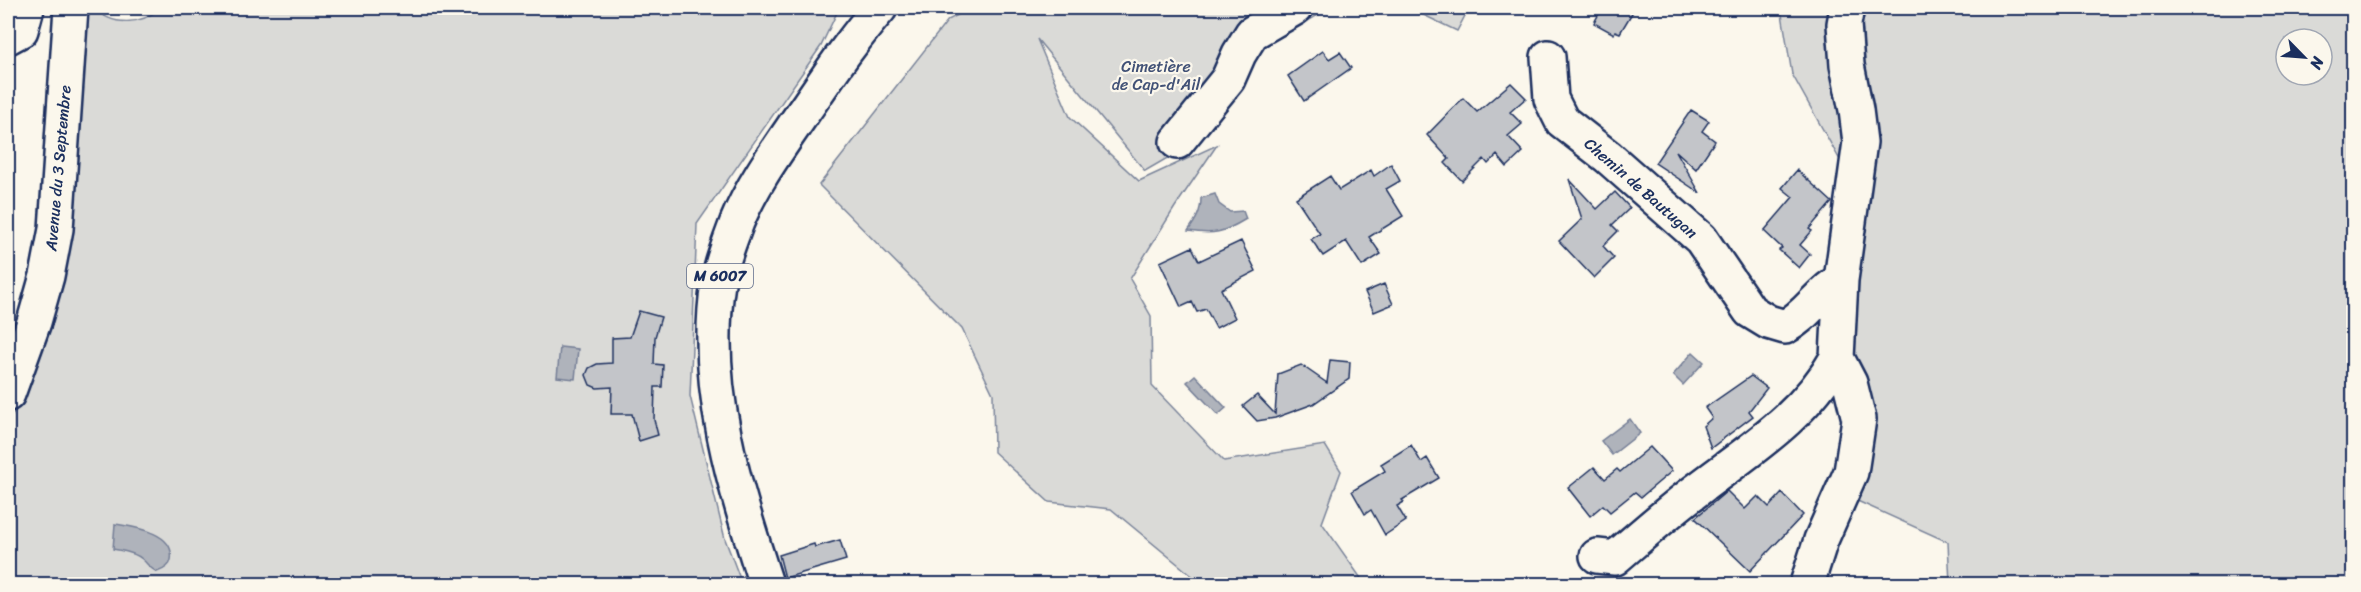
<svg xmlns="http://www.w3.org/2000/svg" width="2361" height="592" font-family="Sriracha,sans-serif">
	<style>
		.green { fill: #dadad7; stroke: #7a849a; stroke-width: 1.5; fill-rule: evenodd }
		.water { fill: #afb3bb; stroke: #747e96; stroke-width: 1.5 }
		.building { fill: #c3c5c9; stroke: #1b2f5e; stroke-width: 1.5 }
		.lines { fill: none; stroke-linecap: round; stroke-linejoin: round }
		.minor-casing { stroke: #1b2f5e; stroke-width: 38 }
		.major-casing { stroke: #1b2f5e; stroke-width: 38 }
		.minor { stroke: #fbf7ec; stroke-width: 33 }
		.major { stroke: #fbf7ec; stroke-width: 33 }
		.labels { text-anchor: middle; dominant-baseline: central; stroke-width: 4.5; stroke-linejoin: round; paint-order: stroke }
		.shield { fill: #fbf7ec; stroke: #5e6b89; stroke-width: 1.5 }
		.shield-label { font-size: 15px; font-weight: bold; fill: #1b2f5e }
		.park-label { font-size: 16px; fill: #415176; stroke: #fbf7ec }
		.street-label { font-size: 16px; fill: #1b2f5e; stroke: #fbf7ec }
	</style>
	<rect width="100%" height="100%" fill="#fbf7ec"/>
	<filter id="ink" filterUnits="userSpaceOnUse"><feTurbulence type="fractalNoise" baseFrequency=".0167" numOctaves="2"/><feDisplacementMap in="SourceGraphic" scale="12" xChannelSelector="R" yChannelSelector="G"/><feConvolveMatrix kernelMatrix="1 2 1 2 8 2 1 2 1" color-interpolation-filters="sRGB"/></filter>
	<g filter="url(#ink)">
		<path class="green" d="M 85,8 L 95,8 C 112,27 142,25 160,8 L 839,8 L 821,46 L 697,224 L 690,396 L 725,539 L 742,584 L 8,584 L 8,424 L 26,388 Z
			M 971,8 L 1330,8 L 1255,52 L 1183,149 L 1145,171 L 1037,39 L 1070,117 L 1139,181 L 1217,145 L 1175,207 L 1130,279 L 1151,316 L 1152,386 L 1224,461 L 1325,445 L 1341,471 L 1322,523 L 1365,584 L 1202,584 L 1111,509 L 1049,502 L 994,452 L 993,394 L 962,329 L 819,185 L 948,20 Z
			M 1409,8 L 1469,8 L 1457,31 Z
			M 1781,8 L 2353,8 L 2353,584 L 1950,584 L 1948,542 L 1853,499 L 1874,436 L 1854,360 L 1854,274 L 1846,171 L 1792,74 ZM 2286,39 L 2322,39 L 2322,75 L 2286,75 Z"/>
		<path class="water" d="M 1215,194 L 1219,204 L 1230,212 L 1243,211 L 1246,219 C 1223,233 1214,235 1188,231 C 1196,220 1201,212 1201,198 Z
			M 560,347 L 578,349 L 575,379 L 557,377 Z
			M 1693,352 L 1704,362 L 1683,385 L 1673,375 Z
			M 1195,375 L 1226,408 L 1218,415 L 1187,382 Z
			M 1630,419 L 1640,433 L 1612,455 L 1601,441 Z
			M 115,524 C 133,527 176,532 171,560 C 170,567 163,570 157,572 C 149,568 148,564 142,559 C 134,552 122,551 113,549 Z"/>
		<path class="building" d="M 1602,8 L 1635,8 L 1620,33 L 1615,31 L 1614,34 L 1594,23 Z
			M 1323,51 L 1329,59 L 1340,52 L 1351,68 L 1304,101 L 1288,76 Z
			M 1511,83 L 1526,98 L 1510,112 L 1522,124 L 1508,136 L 1523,152 L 1507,167 L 1497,155 L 1488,164 L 1484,159 L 1462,181 L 1445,163 L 1449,159 L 1427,135 L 1463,98 L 1477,112 Z
			M 1691,110 L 1709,121 L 1702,131 L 1715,141 L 1696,169 L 1676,151 L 1700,193 L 1655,163 Z
			M 1391,164 L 1400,181 L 1386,189 L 1403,216 L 1369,237 L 1381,254 L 1362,266 L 1346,241 L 1323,256 L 1311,239 L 1320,234 L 1296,198 L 1330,176 L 1339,190 L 1371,170 L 1374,176 Z
			M 1797,170 L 1832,202 L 1809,229 L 1812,231 L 1800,245 L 1810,254 L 1799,268 L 1779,250 L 1782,248 L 1764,231 L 1793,197 L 1782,188 Z
			M 1569,179 L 1597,209 L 1615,192 L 1630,208 L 1612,225 L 1618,231 L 1603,246 L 1614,258 L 1594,278 L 1559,241 L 1582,219 Z
			M 1241,241 L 1256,271 L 1221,289 L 1235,318 L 1216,328 L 1206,309 L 1197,312 L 1192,302 L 1181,307 L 1160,262 L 1192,247 L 1199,261 Z
			M 1384,284 L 1393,304 L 1374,312 L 1365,292 Z
			M 639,311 L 661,317 L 655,337 L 654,364 L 663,365 L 662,387 L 655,387 L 654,420 L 658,435 L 639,441 L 632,414 L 611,414 L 612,387 L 597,388 L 590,385 L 586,375 L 589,368 L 597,364 L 612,363 L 612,338 L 630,337 Z
			M 1330,360 L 1350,362 L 1349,379 L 1313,404 L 1275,418 L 1257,421 L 1243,406 L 1257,395 L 1275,414 L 1278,374 L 1301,365 L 1327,383 Z
			M 1751,376 L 1767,388 L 1749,411 L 1753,416 L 1711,448 L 1703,426 L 1712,418 L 1705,408 Z
			M 1411,445 L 1421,462 L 1427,458 L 1439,478 L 1402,500 L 1404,502 L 1397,506 L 1406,521 L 1385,535 L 1371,510 L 1365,514 L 1352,491 L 1385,471 L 1381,464 Z
			M 1650,447 L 1672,471 L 1641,497 L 1635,492 L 1610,512 L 1603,505 L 1590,516 L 1568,488 L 1594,467 L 1605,479 L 1617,469 L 1620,472 Z
			M 1727,491 L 1745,509 L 1758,496 L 1769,507 L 1782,493 L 1803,515 L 1750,571 L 1695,518 Z
			M 840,540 L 846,560 L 785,578 L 779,555 L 814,544 L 815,547 Z"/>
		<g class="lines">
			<g class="minor-casing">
				<path id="minor" d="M 8,37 L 21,30 L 27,8
					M 1548,57 L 1551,99 L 1562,121 L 1608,157 L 1701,239 L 1750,311 L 1768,322 L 1785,327 C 1809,314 1818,293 1841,280
					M 1177,142 L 1228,79 L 1239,54 L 1252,33 L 1295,8
					M 1597,556 L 1615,558 C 1642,535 1669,511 1697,490 C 1749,450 1804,417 1837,358
					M 1807,584 L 1821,540 L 1851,472 L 1859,419 L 1850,383 L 1837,358 L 1841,280 L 1860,142 L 1856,110 L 1847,65 L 1844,24 L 1847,8"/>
			</g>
			<g class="major-casing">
				<path id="major" d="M 8,394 L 34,322 L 47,276 L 56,229 L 71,8
					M 766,584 C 735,488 702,386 718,283 C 721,263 730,241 737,222 C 753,183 779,148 802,114 C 827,78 851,41 880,8"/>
			</g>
			<use href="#minor" class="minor"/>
			<use href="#major" class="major"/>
		</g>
	</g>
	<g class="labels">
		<rect class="shield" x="687" y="264" width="66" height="24" rx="4.5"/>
		<g class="shield-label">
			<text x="720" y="276">M 6007</text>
		</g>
		<g class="park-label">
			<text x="1156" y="66">Cimetière<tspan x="1156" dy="18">de Cap-d'Ail</tspan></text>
		</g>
		<g class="street-label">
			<text transform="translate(58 168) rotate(-85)">Avenue du 3 Septembre</text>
			<text transform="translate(1641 188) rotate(41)">Chemin de Bautugan</text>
		</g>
	</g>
	<rect width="2361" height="592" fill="none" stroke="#fbf7ec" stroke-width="30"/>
	<rect x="15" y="15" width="2331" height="562" fill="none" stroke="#1b2f5e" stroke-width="2" filter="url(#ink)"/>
	<g transform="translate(2304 57) rotate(115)"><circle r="28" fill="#fbf7ec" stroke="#a1a7b3" stroke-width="1.5"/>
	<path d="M0-4.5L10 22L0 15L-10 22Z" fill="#1b2f5e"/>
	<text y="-9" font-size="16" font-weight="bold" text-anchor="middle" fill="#1b2f5e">N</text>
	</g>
</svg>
